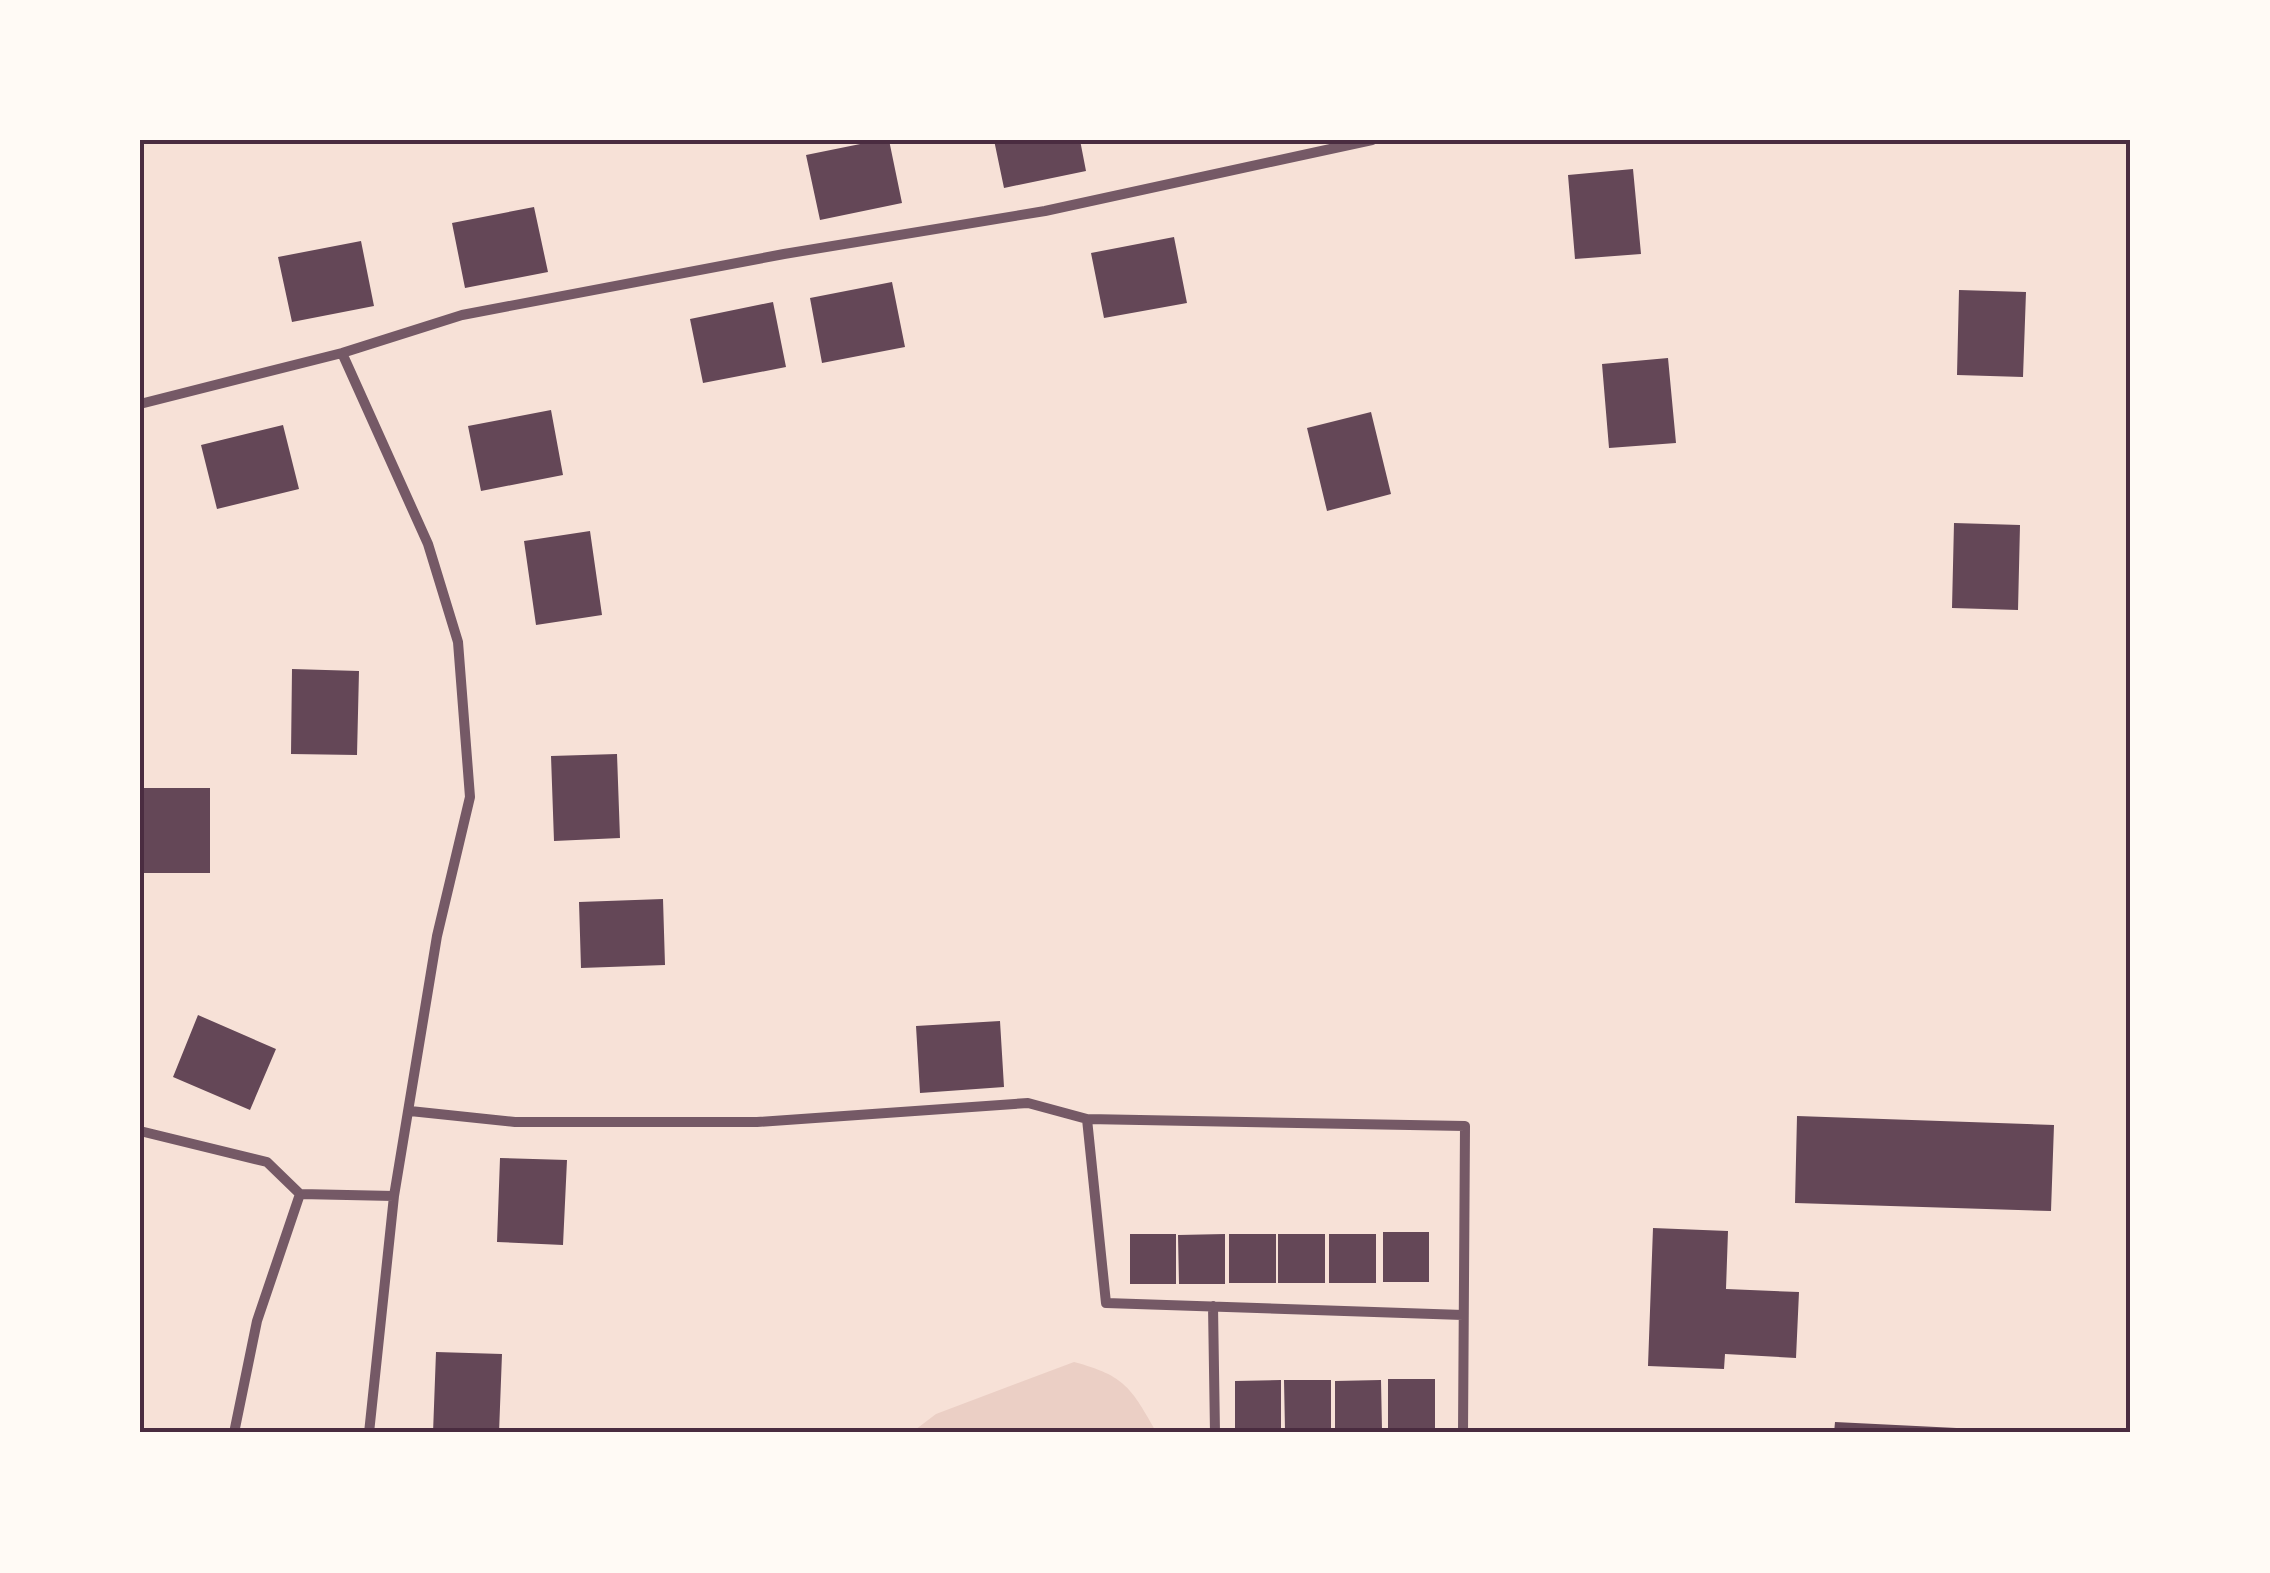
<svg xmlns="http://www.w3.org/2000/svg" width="2270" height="1573" font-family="'Sofia Sans Condensed',sans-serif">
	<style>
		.green { fill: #ebcfc5 }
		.building { fill: #644757 }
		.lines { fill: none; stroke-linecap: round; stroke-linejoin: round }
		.minor { stroke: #755966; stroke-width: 10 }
		.neatline { fill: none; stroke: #4a2c40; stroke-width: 4 }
	</style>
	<rect width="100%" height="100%" fill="#f7e1d7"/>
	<path class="green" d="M 1074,1362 C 1126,1376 1131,1388 1157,1433 L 911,1433 L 936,1414 Z"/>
	<path class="building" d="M 880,140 L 889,140 L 902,203 L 820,220 L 806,155 Z
		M 994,140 L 1080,140 L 1086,171 L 1004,188 Z
		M 1633,169 L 1641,254 L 1575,259 L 1568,175 Z
		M 534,207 L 548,272 L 465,288 L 452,223 Z
		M 1174,237 L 1187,303 L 1104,318 L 1091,253 Z
		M 361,241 L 374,306 L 292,322 L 278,257 Z
		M 892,282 L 905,347 L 822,363 L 810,298 Z
		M 1959,290 L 2026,292 L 2023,377 L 1957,375 Z
		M 773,302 L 786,367 L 703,383 L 690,319 Z
		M 1668,358 L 1676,443 L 1609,448 L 1602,364 Z
		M 551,410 L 563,475 L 481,491 L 468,426 Z
		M 1371,412 L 1391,494 L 1327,511 L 1307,428 Z
		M 283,425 L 299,489 L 217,509 L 201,445 Z
		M 1954,523 L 2020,525 L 2018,610 L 1952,608 Z
		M 590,531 L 602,615 L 536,625 L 524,541 Z
		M 292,669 L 359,671 L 357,755 L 291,754 Z
		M 617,754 L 620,838 L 554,841 L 551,756 Z
		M 144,788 L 210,788 L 210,873 L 144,873 Z
		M 663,899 L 665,965 L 581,968 L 579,902 Z
		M 198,1015 L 276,1049 L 250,1110 L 173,1077 Z
		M 1000,1021 L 1004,1087 L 920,1093 L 916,1026 Z
		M 1797,1116 L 2054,1125 L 2051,1211 L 1795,1203 Z
		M 500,1158 L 567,1160 L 563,1245 L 497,1242 Z
		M 1653,1228 L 1728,1231 L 1726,1289 L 1799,1292 L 1796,1358 L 1725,1354 L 1724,1369 L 1648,1366 Z
		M 1383,1232 L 1429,1232 L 1429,1282 L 1383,1282 Z
		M 1130,1234 L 1176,1234 L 1176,1284 L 1130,1284 Z
		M 1225,1234 L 1225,1284 L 1179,1284 L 1178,1235 Z
		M 1229,1234 L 1276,1234 L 1276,1283 L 1229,1283 Z
		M 1278,1234 L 1325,1234 L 1325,1283 L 1278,1283 Z
		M 1329,1234 L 1376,1234 L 1376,1283 L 1329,1283 Z
		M 436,1352 L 502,1354 L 499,1433 L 433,1433 Z
		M 1388,1379 L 1435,1379 L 1435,1429 L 1388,1429 Z
		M 1281,1380 L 1281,1430 L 1235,1430 L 1235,1381 Z
		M 1284,1380 L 1331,1380 L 1331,1430 L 1285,1430 Z
		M 1381,1380 L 1382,1430 L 1335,1430 L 1335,1381 Z
		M 1835,1422 L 1997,1430 L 1997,1433 L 1834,1433 Z"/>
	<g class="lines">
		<path class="minor" d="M 342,353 L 428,544 L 458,642 L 470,797 L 437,936 L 394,1196 L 369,1433
			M 140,404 L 342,353 L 462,315 L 784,254 L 1045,211 L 1372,140
			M 410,1111 L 515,1122 L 757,1122 L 1028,1103 L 1087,1119 L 1106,1303 L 1463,1315
			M 1087,1119 L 1465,1126 L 1463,1433
			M 140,1131 L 267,1162 L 300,1194 L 394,1196
			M 1213,1306 L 1215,1433
			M 234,1433 L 257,1321 L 300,1194"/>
	</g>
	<rect width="2270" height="1573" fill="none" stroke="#fffaf5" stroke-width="285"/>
	<rect x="142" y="142" width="1986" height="1288" class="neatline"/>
</svg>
